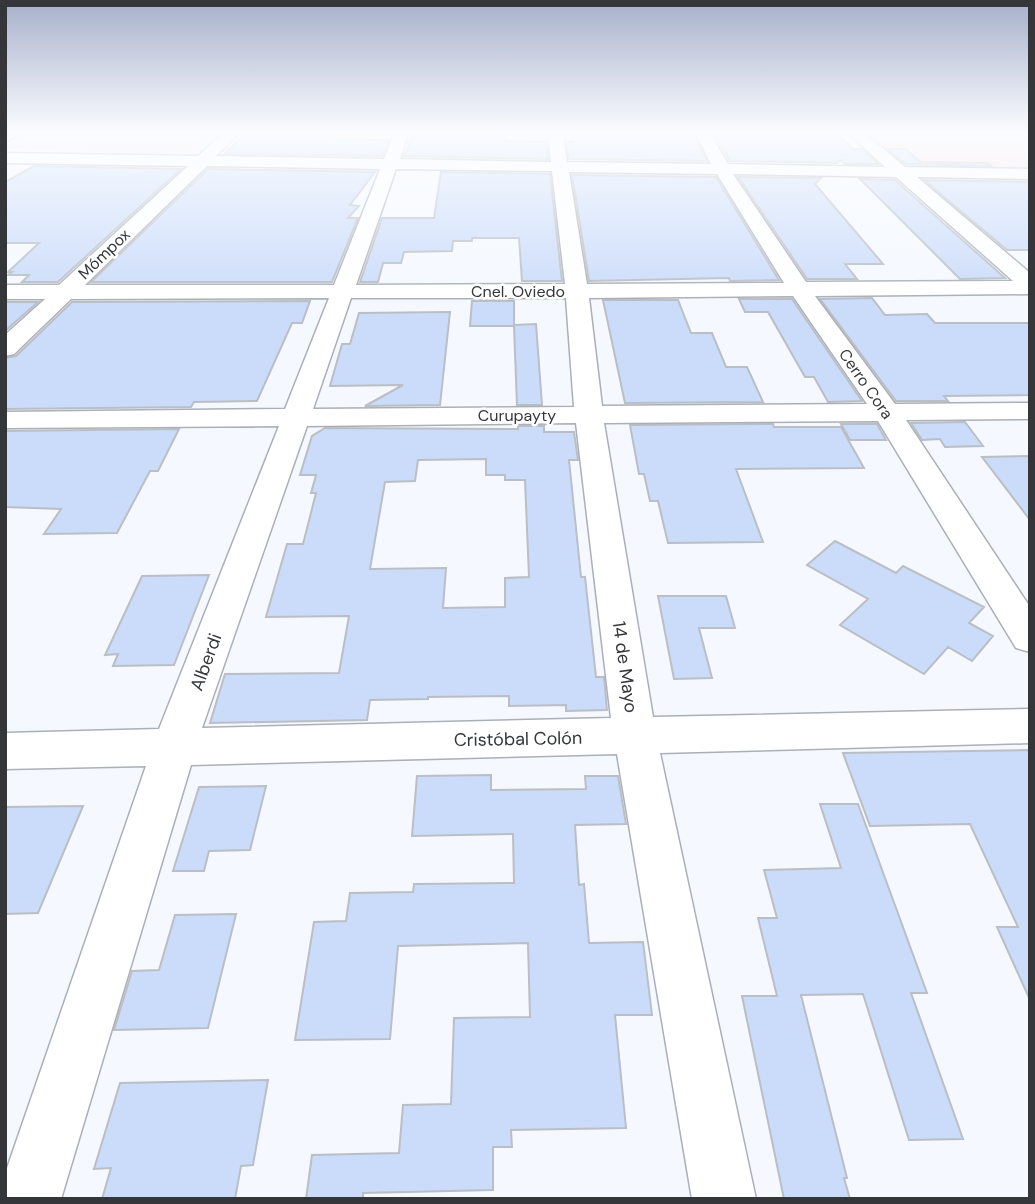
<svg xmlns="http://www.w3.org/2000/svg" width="1035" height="1204" font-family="'DM Sans',sans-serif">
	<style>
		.green { fill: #fbe5e1 }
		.building { fill: #cbdcfa; stroke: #babec5; stroke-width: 2; fill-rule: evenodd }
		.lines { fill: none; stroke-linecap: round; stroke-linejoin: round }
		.street-casing { stroke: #abafb7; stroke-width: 3 }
		.secondary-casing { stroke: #abafb7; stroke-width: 4 }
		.street { fill: #fff; fill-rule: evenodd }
		.secondary { fill: #fff; fill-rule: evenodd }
		.labels { text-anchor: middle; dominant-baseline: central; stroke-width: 5; stroke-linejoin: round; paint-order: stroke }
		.far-street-label { font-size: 16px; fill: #343639; stroke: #fff }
		.street-label { font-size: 18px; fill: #343639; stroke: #fff }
	</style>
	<rect width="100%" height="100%" fill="#f5f9ff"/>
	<path class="green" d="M 31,131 L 219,131 L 194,155 L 5,149 L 5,146 Z
		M 866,131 L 1030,131 L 1030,169 L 906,167 Z"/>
	<path class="building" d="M 246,131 L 339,131 L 334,139 L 389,140 L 382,156 L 225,154 Z
		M 415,131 L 507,132 L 506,141 L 546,142 L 548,159 L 404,156 Z
		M 592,131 L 694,134 L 707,161 L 569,159 L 566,142 L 573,142 L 571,133 Z
		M 713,131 L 835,132 L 853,149 L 862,149 L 878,164 L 845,164 L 841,160 L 837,163 L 730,161 Z
		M 887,149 L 905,149 L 921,162 L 988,163 L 991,166 L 906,164 Z
		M 34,166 L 181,169 L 58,282 L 22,282 L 29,275 L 8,275 L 12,272 L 8,272 L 39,243 L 5,243 L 5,182 Z
		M 208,169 L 375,172 L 350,205 L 359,206 L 348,218 L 358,218 L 332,282 L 91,282 Z
		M 441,172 L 550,174 L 562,281 L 522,281 L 519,238 L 472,238 L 472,241 L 453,241 L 452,251 L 404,252 L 401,263 L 383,263 L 378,282 L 360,282 L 382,218 L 434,218 Z
		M 572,175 L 716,177 L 779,280 L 730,281 L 729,278 L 589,281 Z
		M 738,177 L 821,178 L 815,184 L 883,264 L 845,264 L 857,279 L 807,279 Z
		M 860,179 L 895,180 L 1005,278 L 960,279 Z
		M 924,180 L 1030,182 L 1030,250 L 1007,250 Z
		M 872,298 L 885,315 L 927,314 L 935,323 L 1030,323 L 1030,395 L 944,396 L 948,401 L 896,401 L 820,299 Z
		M 739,299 L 792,299 L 862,401 L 828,402 L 814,377 L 805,377 L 768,312 L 745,312 Z
		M 603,300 L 678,300 L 691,333 L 712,333 L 726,367 L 747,367 L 763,402 L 625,403 Z
		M 310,301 L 302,323 L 292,323 L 257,401 L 194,402 L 191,407 L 5,409 L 5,358 L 16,356 L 72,302 Z
		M 472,301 L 514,301 L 514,325 L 536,324 L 542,405 L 517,405 L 514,326 L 470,326 Z
		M 5,302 L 38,302 L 5,331 Z
		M 450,312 L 440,405 L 365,406 L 403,385 L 330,386 L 342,344 L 350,344 L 359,313 Z
		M 965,422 L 983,446 L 945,447 L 940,439 L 922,440 L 911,423 Z
		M 773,424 L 774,427 L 841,427 L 864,468 L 736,469 L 763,542 L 668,543 L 658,501 L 650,501 L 644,474 L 639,474 L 630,425 Z
		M 841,424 L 877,424 L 886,440 L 850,440 Z
		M 518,426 L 544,426 L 544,432 L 574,432 L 578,460 L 569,460 L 581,577 L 585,577 L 596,677 L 604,677 L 607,710 L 566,711 L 566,705 L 509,706 L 509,696 L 428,697 L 428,699 L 370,700 L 367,720 L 210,723 L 225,674 L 339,673 L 349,616 L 266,617 L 287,544 L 303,544 L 316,493 L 311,493 L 316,475 L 300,475 L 312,436 L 325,428 L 518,429 ZM 486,459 L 486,475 L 505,475 L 505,480 L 525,480 L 529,577 L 505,578 L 505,607 L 443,608 L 446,568 L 370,569 L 385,482 L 415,481 L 418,460 Z
		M 179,429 L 158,471 L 150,471 L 117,533 L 44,534 L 61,509 L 5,507 L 5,431 Z
		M 1030,456 L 1030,520 L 982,457 Z
		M 835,541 L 896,573 L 903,566 L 984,607 L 969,623 L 993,636 L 972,661 L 948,647 L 924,674 L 840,625 L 868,599 L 807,565 Z
		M 209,575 L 174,665 L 113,666 L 118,654 L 105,655 L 142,576 Z
		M 658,596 L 726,596 L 735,628 L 699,628 L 712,678 L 674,679 Z
		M 1030,750 L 1030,1000 L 997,927 L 1018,927 L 970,824 L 870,826 L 843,753 Z
		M 491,775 L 491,790 L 586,789 L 585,776 L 618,776 L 626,824 L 575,825 L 579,885 L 584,884 L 589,943 L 643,942 L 652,1015 L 615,1015 L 626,1128 L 511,1130 L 512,1147 L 493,1147 L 493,1190 L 363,1193 L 363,1199 L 306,1199 L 312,1155 L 399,1153 L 403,1105 L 451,1104 L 454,1018 L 530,1017 L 528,943 L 398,946 L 390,1039 L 295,1040 L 314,922 L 346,921 L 350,893 L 413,892 L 414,884 L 514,883 L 513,834 L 412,836 L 417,776 Z
		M 266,786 L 250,850 L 209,851 L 204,871 L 173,871 L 199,787 Z
		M 820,804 L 858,804 L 927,993 L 911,993 L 963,1139 L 909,1140 L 863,994 L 801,995 L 847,1178 L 844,1178 L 850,1199 L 784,1199 L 742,996 L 777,996 L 758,918 L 777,918 L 764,870 L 841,868 Z
		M 83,806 L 38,913 L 5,914 L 5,807 Z
		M 236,914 L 208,1028 L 114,1030 L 132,971 L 159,970 L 175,915 Z
		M 268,1080 L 253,1165 L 241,1166 L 235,1199 L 102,1199 L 111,1168 L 94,1169 L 120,1083 Z"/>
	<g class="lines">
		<g class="street-casing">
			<path id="street" d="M 225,131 L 241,131 L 216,156 L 384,159 L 395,131 L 409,131 L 400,159 L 551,162 L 548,131 L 562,131 L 567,162 L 711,164 L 695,131 L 709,131 L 728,164 L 885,167 L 846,131 L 862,131 L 905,167 L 1030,169 L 1030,179 L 917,177 L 1030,273 L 1030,294 L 815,296 L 895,404 L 1030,403 L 1030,419 L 906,420 L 1030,607 L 1030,652 L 1016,648 L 878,421 L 604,423 L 653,717 L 1030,709 L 1030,743 L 660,753 L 756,1199 L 692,1199 L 617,754 L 191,765 L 61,1199 L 5,1199 L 5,1174 L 146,766 L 5,769 L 5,733 L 159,729 L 279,426 L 5,428 L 5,412 L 285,409 L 329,298 L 71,299 L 14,354 L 5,356 L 5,335 L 45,299 L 5,299 L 5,285 L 59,285 L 188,166 L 5,163 L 5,153 L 198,156 ZM 207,166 L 380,169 L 334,285 L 85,285 ZM 396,169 L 552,171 L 565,284 L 356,285 ZM 569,172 L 717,174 L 784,283 L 587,284 ZM 733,174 L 896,177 L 1013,281 L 806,282 ZM 793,296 L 867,404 L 602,406 L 589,298 ZM 351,298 L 566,298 L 574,407 L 313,409 ZM 576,423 L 611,718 L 202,728 L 307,426 Z"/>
		</g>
		<g class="secondary-casing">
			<path id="secondary" d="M 5,131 L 24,131 L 5,142 Z"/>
		</g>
		<use href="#street" class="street"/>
		<use href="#secondary" class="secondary"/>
	</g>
	<linearGradient id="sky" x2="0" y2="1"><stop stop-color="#a7b0ca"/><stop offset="0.44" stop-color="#fafcff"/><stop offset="1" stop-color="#fafcff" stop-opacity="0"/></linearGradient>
	<rect width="1035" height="300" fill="url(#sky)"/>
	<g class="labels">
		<g class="far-street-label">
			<text transform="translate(104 254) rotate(-44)">Mómpox</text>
			<text x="518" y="291">Cnel. Oviedo</text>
			<text transform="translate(866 384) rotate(55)">Cerro Cora</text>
			<text x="517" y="415">Curupayty</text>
		</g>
		<g class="street-label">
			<text transform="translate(206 662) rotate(-70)">Alberdi</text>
			<text transform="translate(625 667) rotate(82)">14 de Mayo</text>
			<text transform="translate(518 739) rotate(-1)">Cristóbal Colón</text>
		</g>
	</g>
	<rect width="1035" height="1204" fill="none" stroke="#343639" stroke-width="14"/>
</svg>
